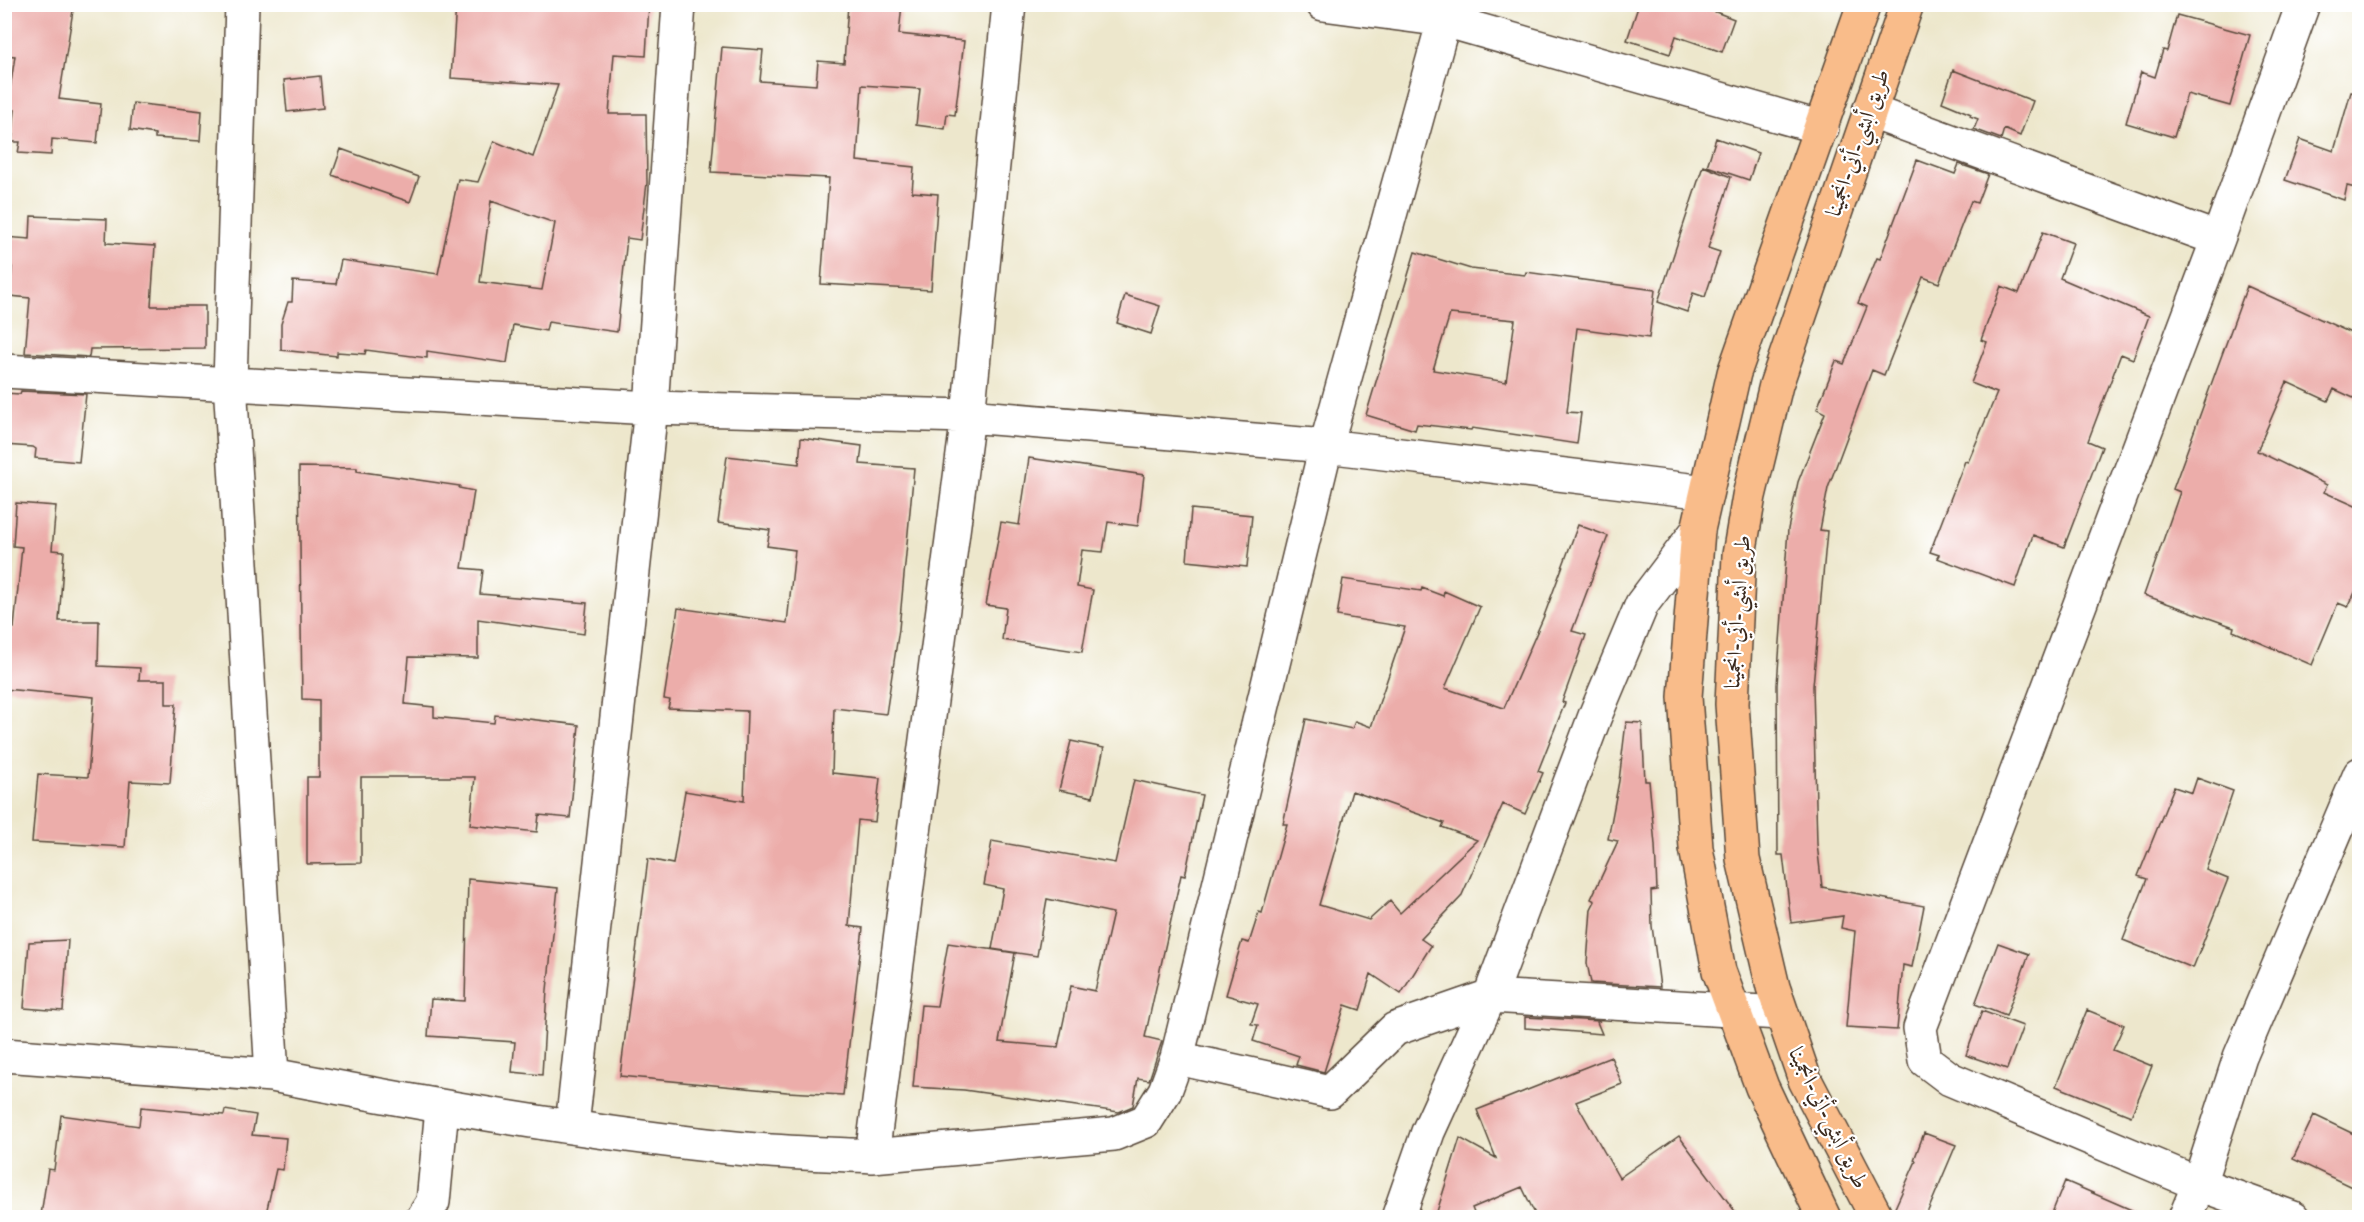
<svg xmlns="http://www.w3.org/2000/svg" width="2364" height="1222" font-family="'IM FELL DW Pica',Amiri,serif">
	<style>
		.building { fill: #ecadaa; fill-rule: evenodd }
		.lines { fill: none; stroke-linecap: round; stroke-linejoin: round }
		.minor-casing { stroke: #564638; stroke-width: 36 }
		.highway-casing { stroke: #564638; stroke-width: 36 }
		.minor { stroke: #fff; stroke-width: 33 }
		.highway { stroke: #f9bc8a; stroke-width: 33 }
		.labels { text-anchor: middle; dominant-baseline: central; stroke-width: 4.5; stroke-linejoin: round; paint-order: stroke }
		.street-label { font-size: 22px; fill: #3b2a1e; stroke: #fff }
	</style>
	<rect width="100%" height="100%" fill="#fff"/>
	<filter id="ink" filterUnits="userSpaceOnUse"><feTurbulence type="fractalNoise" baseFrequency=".0167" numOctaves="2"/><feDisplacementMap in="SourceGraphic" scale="12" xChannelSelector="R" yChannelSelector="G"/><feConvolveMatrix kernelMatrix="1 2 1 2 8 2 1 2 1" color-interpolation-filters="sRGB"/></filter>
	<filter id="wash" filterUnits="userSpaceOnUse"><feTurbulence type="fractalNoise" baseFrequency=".008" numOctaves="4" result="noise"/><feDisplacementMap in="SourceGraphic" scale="24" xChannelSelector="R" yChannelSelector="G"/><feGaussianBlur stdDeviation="1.35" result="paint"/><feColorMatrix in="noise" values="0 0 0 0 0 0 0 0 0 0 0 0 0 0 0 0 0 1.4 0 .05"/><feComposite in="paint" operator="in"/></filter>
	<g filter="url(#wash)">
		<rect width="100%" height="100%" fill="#ede7cc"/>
		<g id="blocks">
			<path class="building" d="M 4,4 L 74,4 L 59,99 L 101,104 L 97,143 L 52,139 L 51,155 L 18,153 L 20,142 L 12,142 L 15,110 L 7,109 L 15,56 L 4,55 Z
				M 456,4 L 649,4 L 646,56 L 614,54 L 609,114 L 646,114 L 647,183 L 640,240 L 627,238 L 617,332 L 548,322 L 546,331 L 513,325 L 507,363 L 427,351 L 427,358 L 366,350 L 365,354 L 337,352 L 337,356 L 281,350 L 281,324 L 288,302 L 292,302 L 293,281 L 336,284 L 341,260 L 438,274 L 458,179 L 478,182 L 494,141 L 533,157 L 558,85 L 451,78 ZM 491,201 L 555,223 L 542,290 L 480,282 Z
				M 848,4 L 902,4 L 899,34 L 964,41 L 955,115 L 947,114 L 945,129 L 916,125 L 920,89 L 862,85 L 857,161 L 914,167 L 912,192 L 938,194 L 931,290 L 821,284 L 829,178 L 711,172 L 722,47 L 763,50 L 760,81 L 816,85 L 818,61 L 844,63 Z
				M 1639,4 L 1715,4 L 1713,11 L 1734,19 L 1722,52 L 1676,36 L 1670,54 L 1627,40 Z
				M 2177,15 L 2250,35 L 2230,106 L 2187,94 L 2174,137 L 2126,123 L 2141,72 L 2155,77 L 2163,50 L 2167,51 Z
				M 1953,70 L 2033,101 L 2020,136 L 2004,129 L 2001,139 L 1974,129 L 1978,119 L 1970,116 L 1971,114 L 1942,102 Z
				M 320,76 L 323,108 L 287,112 L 284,80 Z
				M 2351,92 L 2360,93 L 2360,189 L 2347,186 L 2344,200 L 2285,180 L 2300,139 L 2334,151 Z
				M 133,103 L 202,111 L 200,141 L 155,138 L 155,134 L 130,130 Z
				M 1716,138 L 1758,153 L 1749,180 L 1707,166 Z
				M 341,149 L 419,177 L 410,202 L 332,175 Z
				M 1917,160 L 1955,174 L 1959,164 L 1988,174 L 1977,203 L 1971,201 L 1939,283 L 1923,277 L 1884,375 L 1872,370 L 1828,488 L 1820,530 L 1827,531 L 1813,686 L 1817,844 L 1822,887 L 1924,906 L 1912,967 L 1903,965 L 1897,1030 L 1846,1027 L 1855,931 L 1841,928 L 1843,916 L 1791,923 L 1783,855 L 1778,855 L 1777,685 L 1788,529 L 1798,482 L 1825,413 L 1817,409 L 1836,361 L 1844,364 L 1867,307 L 1858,303 L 1877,258 L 1880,259 Z
				M 1703,166 L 1731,177 L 1708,248 L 1720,252 L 1705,297 L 1693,293 L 1687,312 L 1658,302 Z
				M 31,216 L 107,219 L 106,243 L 155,246 L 151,306 L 205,306 L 205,348 L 90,349 L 89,357 L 25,353 L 30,298 L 10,296 L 12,267 L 4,266 L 4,237 L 30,239 Z
				M 2043,232 L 2073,243 L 2060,278 L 2149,316 L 2133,359 L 2121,354 L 2088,441 L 2102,447 L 2064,547 L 2033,535 L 2015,587 L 1937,558 L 1939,555 L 1930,552 L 1965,461 L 1968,462 L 1997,393 L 1971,383 L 1987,342 L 1981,340 L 2001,286 L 2019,293 Z
				M 1415,252 L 1471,269 L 1525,275 L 1526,272 L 1655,290 L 1649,338 L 1577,328 L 1567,412 L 1581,413 L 1577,444 L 1472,428 L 1471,430 L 1417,424 L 1415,430 L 1366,415 ZM 1450,314 L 1515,320 L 1506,382 L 1433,370 Z
				M 2247,286 L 2360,337 L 2360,401 L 2334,389 L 2328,401 L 2287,382 L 2257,451 L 2327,485 L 2324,492 L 2360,508 L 2360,582 L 2348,607 L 2338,603 L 2312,665 L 2233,631 L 2234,627 L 2144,595 L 2180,492 L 2173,489 Z
				M 1125,295 L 1160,306 L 1151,334 L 1117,323 Z
				M 21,391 L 86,394 L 79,462 L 35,458 L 36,449 L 33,447 L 4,445 L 4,393 L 20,394 Z
				M 801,438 L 862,446 L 860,464 L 914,468 L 899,629 L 886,714 L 834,708 L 832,773 L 880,778 L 875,822 L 858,820 L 849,926 L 863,928 L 843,1095 L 787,1092 L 620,1076 L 648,859 L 673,864 L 685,791 L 744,801 L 747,711 L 668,708 L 670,700 L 664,699 L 678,608 L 787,623 L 795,550 L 767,546 L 770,530 L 718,523 L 727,456 L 799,464 Z
				M 1029,458 L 1144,475 L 1138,526 L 1108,522 L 1103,552 L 1082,550 L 1077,587 L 1093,590 L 1082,652 L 1002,640 L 1006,608 L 986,605 L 1001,522 L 1019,525 Z
				M 299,467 L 357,468 L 357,471 L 460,486 L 459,488 L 474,491 L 462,568 L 483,570 L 480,594 L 587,603 L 584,634 L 478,619 L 478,658 L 409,657 L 405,704 L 434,707 L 434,717 L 494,723 L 495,715 L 579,725 L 570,818 L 539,815 L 537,832 L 470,825 L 475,777 L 361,777 L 361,863 L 307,864 L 307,777 L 319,777 L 319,700 L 302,699 Z
				M 16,503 L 56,506 L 52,550 L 64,551 L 59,621 L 99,621 L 98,666 L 140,668 L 139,680 L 166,680 L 166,704 L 176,704 L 170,783 L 130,781 L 125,847 L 32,842 L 38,774 L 88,777 L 94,697 L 4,689 L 4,627 L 14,628 L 22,547 L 13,546 Z
				M 1191,509 L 1252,515 L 1247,567 L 1187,561 Z
				M 1578,525 L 1608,536 L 1572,631 L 1586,635 L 1562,702 L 1565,703 L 1538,771 L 1543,773 L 1525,814 L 1503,804 L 1461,897 L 1421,939 L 1431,946 L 1401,994 L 1371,974 L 1360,1010 L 1345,1005 L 1324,1072 L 1296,1065 L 1299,1056 L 1253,1041 L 1258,1025 L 1251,1024 L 1258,1004 L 1226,995 L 1242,941 L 1249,943 L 1259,912 L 1262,913 L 1287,824 L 1283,824 L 1306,719 L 1352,729 L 1355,721 L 1371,727 L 1405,627 L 1337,616 L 1343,579 L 1421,591 L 1422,588 L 1443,596 L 1444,591 L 1480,607 L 1445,688 L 1504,708 L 1544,616 ZM 1352,791 L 1444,823 L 1442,827 L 1477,840 L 1400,913 L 1390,901 L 1369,920 L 1319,905 Z
				M 1626,722 L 1642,723 L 1645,781 L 1649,781 L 1655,845 L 1657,890 L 1651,891 L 1652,926 L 1660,987 L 1591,983 L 1587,963 L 1591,909 L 1595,901 L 1591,899 L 1618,841 L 1608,839 L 1619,781 Z
				M 1071,741 L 1104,748 L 1093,797 L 1059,790 Z
				M 2197,778 L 2233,791 L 2206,870 L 2228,879 L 2193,968 L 2123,940 L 2147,879 L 2138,876 L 2174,787 L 2192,793 Z
				M 1134,780 L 1202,795 L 1185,876 L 1181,875 L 1145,1037 L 1162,1041 L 1149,1080 L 1138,1078 L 1133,1106 L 1119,1112 L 964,1090 L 913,1087 L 921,1005 L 937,1006 L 948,943 L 1015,953 L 999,1042 L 1058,1047 L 1071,986 L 1095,991 L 1113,913 L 1047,899 L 1037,956 L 992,949 L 1003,889 L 984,885 L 992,841 L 1115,863 Z
				M 468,879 L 558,888 L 547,990 L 542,1075 L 512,1072 L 515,1042 L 428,1036 L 431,999 L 465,1001 Z
				M 68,940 L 63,1011 L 24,1008 L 29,942 Z
				M 1998,943 L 2029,954 L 2006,1016 L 1975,1004 Z
				M 2087,1010 L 2124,1025 L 2113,1050 L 2152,1066 L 2131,1116 L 2056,1086 Z
				M 1982,1011 L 2023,1026 L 2007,1069 L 1966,1055 Z
				M 1525,1017 L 1600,1021 L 1597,1022 L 1602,1034 L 1525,1028 Z
				M 1611,1057 L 1622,1084 L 1576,1102 L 1619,1178 L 1679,1136 L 1740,1218 L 1537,1218 L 1522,1187 L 1472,1208 L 1476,1218 L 1435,1218 L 1460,1138 L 1496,1158 L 1477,1110 Z
				M 141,1107 L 224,1115 L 225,1110 L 256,1115 L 252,1135 L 286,1138 L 283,1170 L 276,1169 L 265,1218 L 58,1218 L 41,1215 L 48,1169 L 54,1170 L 61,1115 L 139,1126 Z
				M 2314,1115 L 2360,1137 L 2360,1191 L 2293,1159 Z
				M 1924,1133 L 1956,1145 L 1925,1218 L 1896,1218 L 1894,1210 L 1916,1161 L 1914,1160 Z
				M 2065,1181 L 2150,1218 L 2050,1218 Z"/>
		</g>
	</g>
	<g filter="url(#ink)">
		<use href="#blocks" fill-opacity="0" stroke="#564638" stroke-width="1.5"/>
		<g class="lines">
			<g class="minor-casing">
				<path id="minor" d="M 242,4 L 230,382 L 272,1075 C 428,1105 586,1133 745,1149 C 787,1153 830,1154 872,1156 L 968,416 L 1009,4
					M 1323,4 L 1444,20
					M 1869,111 L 2218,239
					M 4,371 L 651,408 L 968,416 L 1326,446 L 1706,492
					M 4,1055 L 272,1075
					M 1177,1058 L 1330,1092 L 1395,1029 L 1490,996 L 1595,716 L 1642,604 L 1698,530
					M 572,1126 L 651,408 L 679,4
					M 872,1156 L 1114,1134 L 1146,1121 L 1165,1091 L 1177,1058 L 1326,446 L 1444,20 L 1822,128
					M 423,1218 L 433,1202 L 442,1108
					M 1398,1218 L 1428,1132 L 1490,996 L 1780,1013
					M 2185,1218 L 2199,1184 L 2240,1057 L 2360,774
					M 2293,1218 L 2199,1184 L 1950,1079 L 1925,1060 L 1920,1028 L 2218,239 L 2303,4"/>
			</g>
			<g class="highway-casing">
				<path id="highway" d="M 1824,1218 L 1762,1087 L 1719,971 L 1696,848 L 1685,697 L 1698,530 L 1734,373 L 1864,4
					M 1877,1218 L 1805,1080 L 1773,987 L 1743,859 L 1732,704 L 1739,555 L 1749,496 L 1776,385 L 1907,4"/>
			</g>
			<use href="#minor" class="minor"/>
			<use href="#highway" class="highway"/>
		</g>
	</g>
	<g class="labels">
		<g class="street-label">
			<text transform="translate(1858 143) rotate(-71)">طريق أبشي-أتي-انجمينا</text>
			<text transform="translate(1738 612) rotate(-86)">طريق أبشي-أتي-انجمينا</text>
			<text transform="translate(1828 1118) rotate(64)">طريق أبشي-أتي-انجمينا</text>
		</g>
	</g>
	<rect width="2364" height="1222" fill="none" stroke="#fff" stroke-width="24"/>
</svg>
